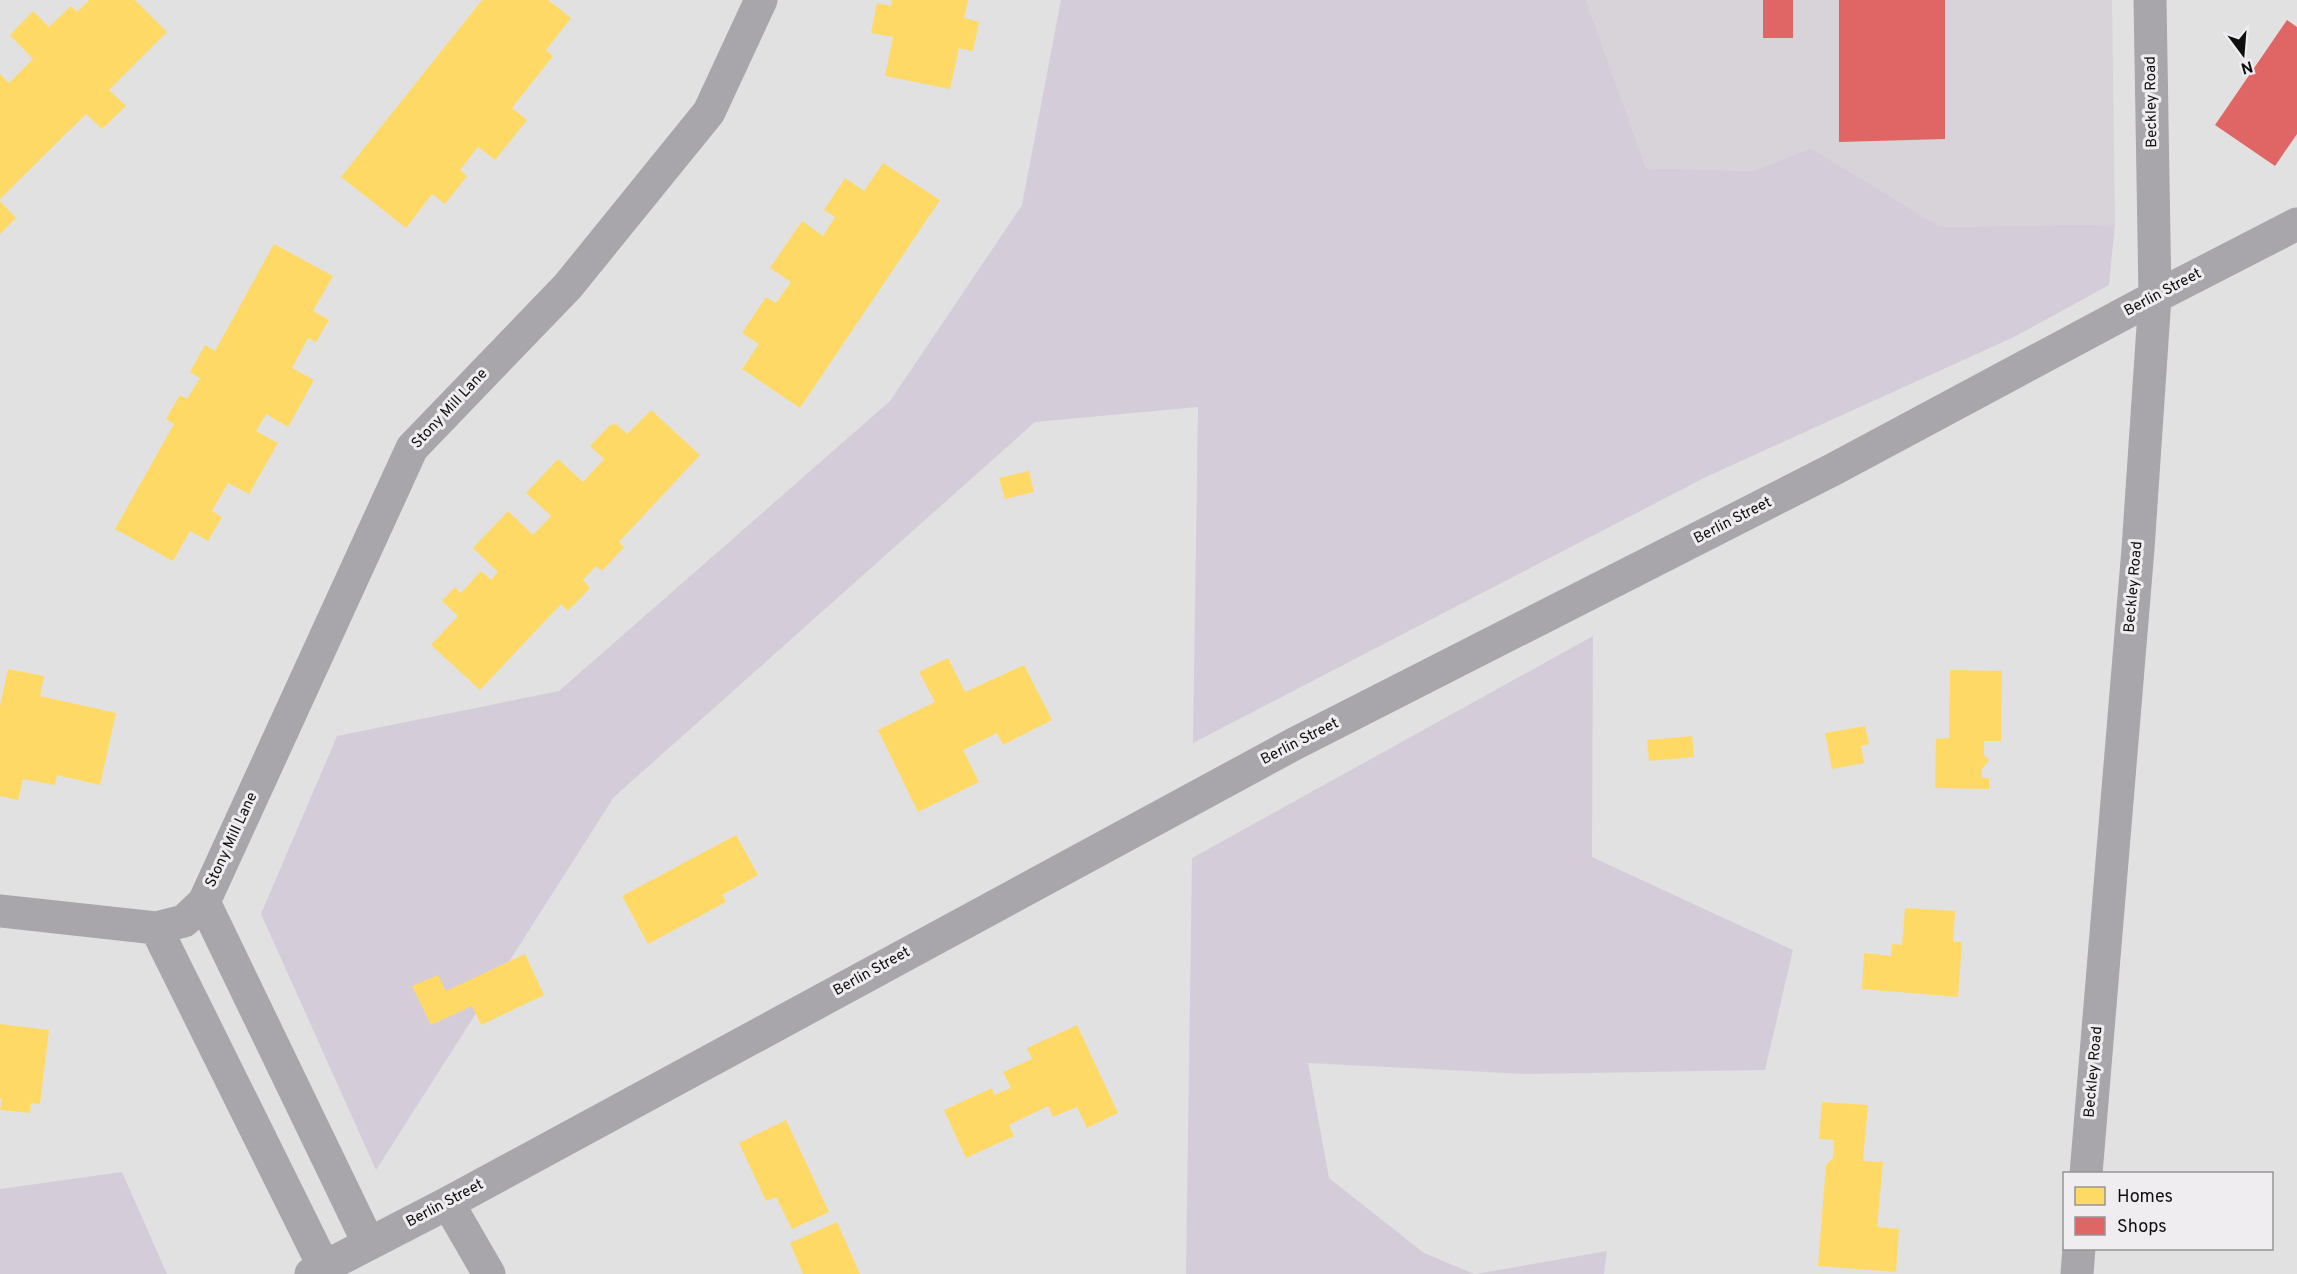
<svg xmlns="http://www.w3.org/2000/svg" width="2297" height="1274" font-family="Overpass,sans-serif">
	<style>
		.built { fill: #d7d3d9 }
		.green { fill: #d5ccda }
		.homes { fill: #ffd966 }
		.shops { fill: #e06666 }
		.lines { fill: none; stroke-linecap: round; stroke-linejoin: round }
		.minor { stroke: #a9a6ab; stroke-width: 33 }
		.labels { text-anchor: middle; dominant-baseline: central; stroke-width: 6; stroke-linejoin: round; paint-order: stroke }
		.street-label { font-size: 15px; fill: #100f10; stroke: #efedf0 }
	</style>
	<rect width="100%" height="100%" fill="#e2e1e2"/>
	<path class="built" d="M 1586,0 L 2112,0 L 2115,224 L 1940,227 L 1811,148 L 1753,171 L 1646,168 Z"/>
	<path class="green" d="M 1061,0 L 1586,0 L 1646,168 L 1753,171 L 1811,148 L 1940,227 L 2115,224 L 2109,285 L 2014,337 L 1706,477 L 1193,743 L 1198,407 L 1035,422 L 614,797 L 376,1170 L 261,914 L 337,736 L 559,691 L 890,401 L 1022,205 Z
		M 1593,636 L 1592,857 L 1793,950 L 1765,1070 L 1527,1074 L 1308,1063 L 1329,1178 L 1424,1253 L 1474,1274 L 1186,1274 L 1192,858 Z
		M 122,1172 L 167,1274 L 0,1274 L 0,1189 Z
		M 1607,1251 L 1604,1274 L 1476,1274 Z"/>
	<path class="homes" d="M 89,0 L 135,0 L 167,32 L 109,90 L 126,106 L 102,129 L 86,114 L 0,199 L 0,74 L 9,83 L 33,59 L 10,35 L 33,11 L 49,27 L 71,6 L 77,12 Z
		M 482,0 L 548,0 L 571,18 L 546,50 L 553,56 L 512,108 L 527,120 L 495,160 L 478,147 L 460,170 L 467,176 L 445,204 L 432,194 L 406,228 L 341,177 Z
		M 892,0 L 968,0 L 964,18 L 979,22 L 973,51 L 959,48 L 950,89 L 885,76 L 893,37 L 871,33 L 877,3 L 891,6 Z
		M 883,163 L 940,200 L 800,408 L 742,369 L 759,344 L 742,333 L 766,297 L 776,303 L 791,282 L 770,268 L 802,221 L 823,236 L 835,217 L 824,210 L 845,178 L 864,191 Z
		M 0,201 L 16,218 L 0,234 Z
		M 274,244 L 333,276 L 313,311 L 329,320 L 316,342 L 308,338 L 292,368 L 314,380 L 288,427 L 266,414 L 256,431 L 278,443 L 249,494 L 228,483 L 212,511 L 222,517 L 208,541 L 190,531 L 173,561 L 115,529 L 174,424 L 166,419 L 180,395 L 187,399 L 200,378 L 190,372 L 205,345 L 215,351 Z
		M 651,410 L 700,455 L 619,542 L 624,547 L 602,571 L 596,566 L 583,580 L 590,588 L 568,611 L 561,604 L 480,690 L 431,645 L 458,616 L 442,601 L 455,587 L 461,593 L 481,571 L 491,580 L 498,572 L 473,548 L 508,511 L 533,535 L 551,516 L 526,493 L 558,459 L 583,482 L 604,459 L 590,446 L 610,425 L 616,424 L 627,434 Z
		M 1029,471 L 1034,492 L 1005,499 L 999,478 Z
		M 948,658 L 965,692 L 1024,665 L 1052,720 L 1003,745 L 997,733 L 963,750 L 979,782 L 918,812 L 878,730 L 935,702 L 919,672 Z
		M 8,669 L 44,676 L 40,696 L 116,713 L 100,785 L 57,775 L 55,785 L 23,779 L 18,800 L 0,796 L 0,706 Z
		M 1950,670 L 2002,671 L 2001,741 L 1984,741 L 1984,755 L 1989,760 L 1982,769 L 1982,778 L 1989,778 L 1989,789 L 1935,788 L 1936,739 L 1949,738 Z
		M 1865,726 L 1869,744 L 1861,746 L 1864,763 L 1832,769 L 1825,733 Z
		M 1692,736 L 1694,757 L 1649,761 L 1647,740 Z
		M 736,835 L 758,875 L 722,895 L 726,902 L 648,944 L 622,896 Z
		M 1905,908 L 1955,911 L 1953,942 L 1962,942 L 1958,997 L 1862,989 L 1864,953 L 1891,956 L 1892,944 L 1902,945 Z
		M 525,954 L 544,995 L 481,1025 L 472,1006 L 431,1025 L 412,986 L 438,975 L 446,991 Z
		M 0,1024 L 49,1030 L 40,1104 L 31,1103 L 30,1113 L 0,1110 L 2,1099 L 0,1099 Z
		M 1077,1025 L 1118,1113 L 1087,1128 L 1077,1107 L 1053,1117 L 1048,1106 L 1009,1125 L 1014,1136 L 966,1158 L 944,1110 L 992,1088 L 994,1095 L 1011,1088 L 1003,1072 L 1032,1059 L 1027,1048 Z
		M 1822,1102 L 1868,1105 L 1863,1161 L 1883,1162 L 1877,1227 L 1899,1229 L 1896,1272 L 1818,1266 L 1826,1165 L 1833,1158 L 1834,1140 L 1819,1139 Z
		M 786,1120 L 829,1212 L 792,1229 L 776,1197 L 766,1201 L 739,1143 Z
		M 837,1222 L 860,1274 L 803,1274 L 790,1243 Z"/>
	<path class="shops" d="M 1763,0 L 1793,0 L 1793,38 L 1763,38 Z
		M 1839,0 L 1945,0 L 1945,139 L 1839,142 Z
		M 2287,20 L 2297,27 L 2297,134 L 2275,166 L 2215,125 Z"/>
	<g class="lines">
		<path class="minor" d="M 204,902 L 369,1244
			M 0,911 L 156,928 L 184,921 L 204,902 L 412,448 L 568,286 L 709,112 L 761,0
			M 156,928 L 324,1267
			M 2086,1174 L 2138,549 L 2155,297 L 2150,0
			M 448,1203 L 489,1274
			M 311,1274 L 448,1203 L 1294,744 L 1834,469 L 2155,297 L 2297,224
			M 2077,1274 L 2079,1248"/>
	</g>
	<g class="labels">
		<g class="street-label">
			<text transform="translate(2152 102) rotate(-91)">Beckley Road</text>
			<text transform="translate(2163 293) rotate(-28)">Berlin Street</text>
			<text transform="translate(450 409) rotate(-47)">Stony Mill Lane</text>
			<text transform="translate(1733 521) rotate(-27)">Berlin Street</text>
			<text transform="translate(2134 587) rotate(-85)">Beckley Road</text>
			<text transform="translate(1300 742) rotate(-27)">Berlin Street</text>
			<text transform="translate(232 840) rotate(-65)">Stony Mill Lane</text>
			<text transform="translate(872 972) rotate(-29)">Berlin Street</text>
			<text transform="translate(2094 1072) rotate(-85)">Beckley Road</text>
			<text transform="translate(445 1204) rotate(-28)">Berlin Street</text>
		</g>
	</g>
	<rect x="2063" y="1172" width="210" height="78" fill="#efedf0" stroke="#969496" stroke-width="1.5"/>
	<rect x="2075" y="1187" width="30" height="18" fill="#ffd966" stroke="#969496" stroke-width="1.5"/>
	<text x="2117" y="1202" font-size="18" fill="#100f10">Homes</text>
	<rect x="2075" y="1217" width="30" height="18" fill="#e06666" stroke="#969496" stroke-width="1.5"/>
	<text x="2117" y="1232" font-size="18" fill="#100f10">Shops</text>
	<g transform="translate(2243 54) rotate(164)" stroke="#efedf0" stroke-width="4.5" paint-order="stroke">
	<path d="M0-4.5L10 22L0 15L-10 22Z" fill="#100f10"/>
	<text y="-9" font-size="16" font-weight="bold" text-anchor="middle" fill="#100f10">N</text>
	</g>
</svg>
